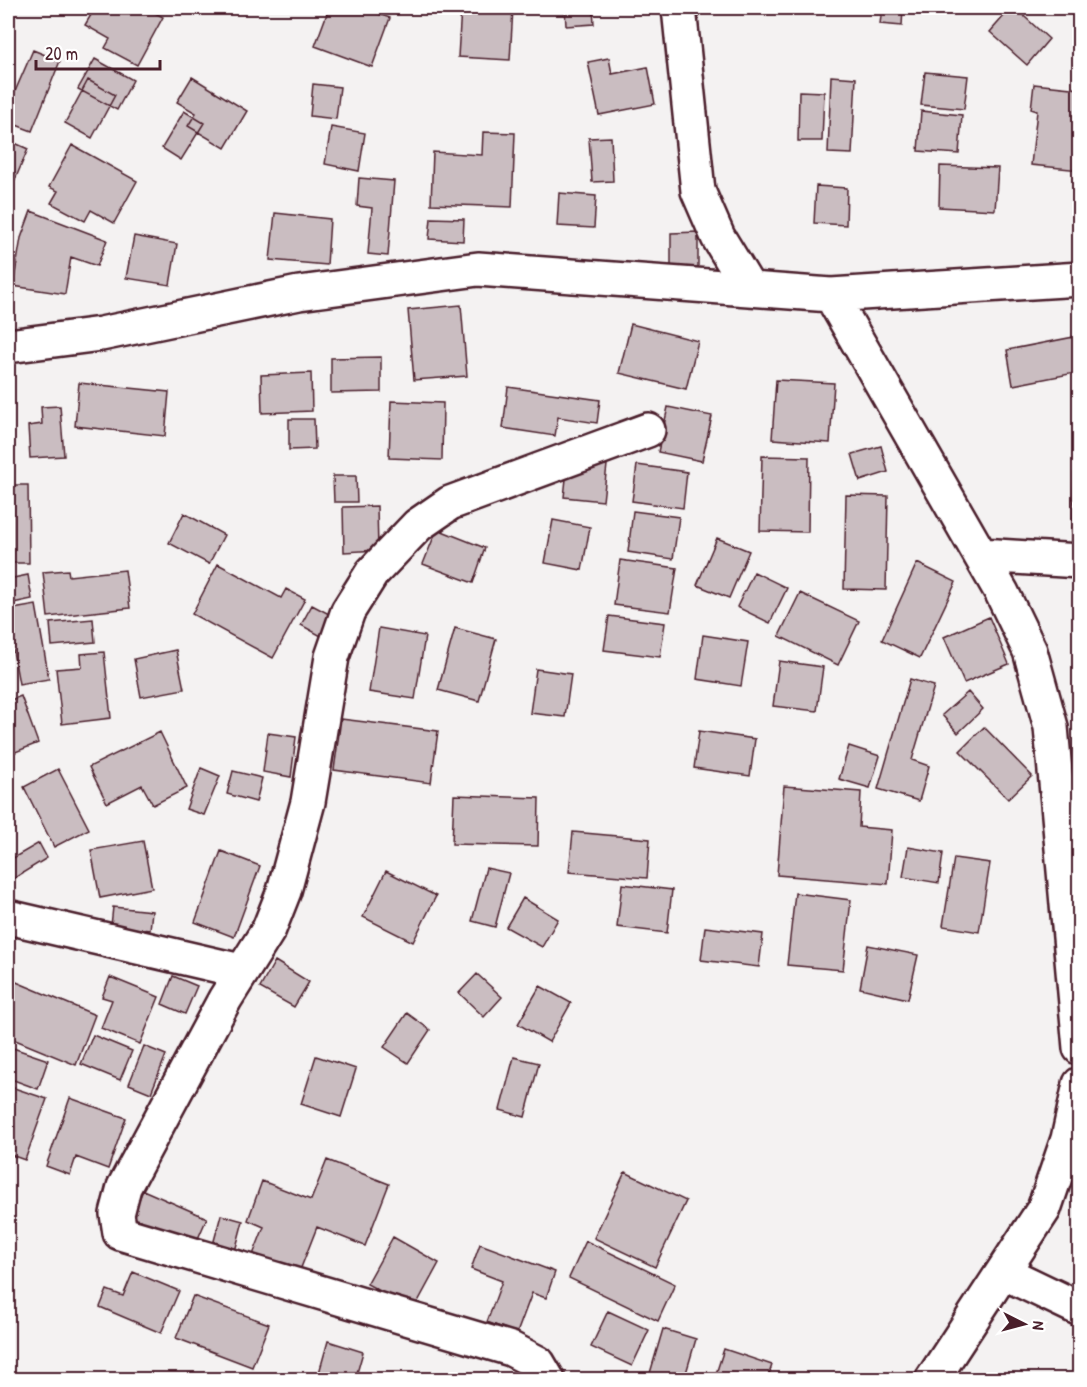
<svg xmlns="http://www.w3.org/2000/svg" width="1087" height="1387" font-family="'Patrick Hand',sans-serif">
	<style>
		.building { fill: #cabdc1; stroke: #4a1f2b; stroke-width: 1.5 }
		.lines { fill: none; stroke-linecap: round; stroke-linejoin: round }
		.minor-casing { stroke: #4a1f2b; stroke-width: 38 }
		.minor { stroke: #fff; stroke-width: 33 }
	</style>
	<rect width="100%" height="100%" fill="#f4f2f2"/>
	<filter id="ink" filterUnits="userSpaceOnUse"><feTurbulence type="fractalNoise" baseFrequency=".0167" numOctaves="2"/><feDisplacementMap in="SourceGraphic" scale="12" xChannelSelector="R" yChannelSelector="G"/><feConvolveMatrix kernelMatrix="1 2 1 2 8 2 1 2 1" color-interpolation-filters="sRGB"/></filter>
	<g filter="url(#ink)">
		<path class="building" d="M 95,8 L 146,8 L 163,17 L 137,65 L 105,48 L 110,39 L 85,25 Z
			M 329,8 L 361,8 L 390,18 L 372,67 L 315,46 Z
			M 461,8 L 513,8 L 510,60 L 458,57 Z
			M 565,8 L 593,8 L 594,24 L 566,26 Z
			M 882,8 L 903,8 L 902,26 L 880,24 Z
			M 1011,8 L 1015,8 L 1049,39 L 1027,65 L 990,32 Z
			M 33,50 L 60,61 L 32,131 L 8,122 L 8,94 L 13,96 Z
			M 609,58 L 612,74 L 648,67 L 655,104 L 599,115 L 588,62 Z
			M 95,59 L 133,80 L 117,110 L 78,89 Z
			M 925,72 L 968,76 L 964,109 L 921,105 Z
			M 831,76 L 856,78 L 852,154 L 828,153 Z
			M 192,77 L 247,111 L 225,148 L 188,126 L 196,113 L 177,102 Z
			M 88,80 L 115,95 L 92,138 L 65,123 Z
			M 313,84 L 340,87 L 336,119 L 310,116 Z
			M 1034,84 L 1080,89 L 1080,170 L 1031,165 L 1037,111 L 1031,109 Z
			M 799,91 L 824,92 L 822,141 L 798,141 Z
			M 184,111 L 204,123 L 181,160 L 162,148 Z
			M 921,111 L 962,115 L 959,154 L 918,151 Z
			M 331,127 L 365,133 L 359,171 L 325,164 Z
			M 483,132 L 515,133 L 512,207 L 431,204 L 433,152 L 482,155 Z
			M 611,137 L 613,181 L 592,182 L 589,138 Z
			M 8,140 L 28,149 L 9,194 L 8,194 Z
			M 72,145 L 137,181 L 114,223 L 91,210 L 85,221 L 51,203 L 58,191 L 49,187 Z
			M 940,166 L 998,168 L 995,210 L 939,207 Z
			M 359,178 L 394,181 L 388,256 L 368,254 L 372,208 L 357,206 Z
			M 816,186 L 847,188 L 846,225 L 814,223 Z
			M 559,193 L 596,196 L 594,228 L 557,226 Z
			M 31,211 L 107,240 L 97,266 L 71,257 L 65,294 L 13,286 L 21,238 Z
			M 275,213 L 330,219 L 327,265 L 270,260 Z
			M 431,218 L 464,219 L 463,241 L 429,239 Z
			M 698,232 L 698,280 L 671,280 L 671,233 Z
			M 134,236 L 177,244 L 170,285 L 126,278 Z
			M 461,305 L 467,376 L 414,380 L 408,310 Z
			M 631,324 L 698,341 L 686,389 L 619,373 Z
			M 1079,336 L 1080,372 L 1013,385 L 1007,350 Z
			M 381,357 L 381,392 L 331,393 L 331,358 Z
			M 311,373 L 312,411 L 262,413 L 261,375 Z
			M 776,380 L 834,383 L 830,443 L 772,439 Z
			M 79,383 L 169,392 L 165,436 L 75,426 Z
			M 508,387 L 600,400 L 597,423 L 558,417 L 555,436 L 503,428 Z
			M 391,401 L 443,403 L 442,460 L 389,458 Z
			M 60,406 L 64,456 L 30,458 L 28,426 L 42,424 L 41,407 Z
			M 668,407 L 712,416 L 702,461 L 658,452 Z
			M 289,419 L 314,419 L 315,449 L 289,450 Z
			M 881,446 L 888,472 L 860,481 L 852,454 Z
			M 762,456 L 809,457 L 808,532 L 760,531 Z
			M 568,461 L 607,465 L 603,501 L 564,497 Z
			M 637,465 L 687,472 L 683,508 L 632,501 Z
			M 1074,473 L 1080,473 L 1080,546 L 1072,545 Z
			M 333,476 L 356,476 L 357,502 L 334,502 Z
			M 8,485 L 28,485 L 29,563 L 8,563 Z
			M 846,495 L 888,496 L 886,590 L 844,589 Z
			M 377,506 L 378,550 L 344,552 L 343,507 Z
			M 633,511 L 679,517 L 673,559 L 628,552 Z
			M 184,513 L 224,535 L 209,564 L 169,543 Z
			M 553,520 L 590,527 L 582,570 L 545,563 Z
			M 437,529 L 485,548 L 473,583 L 423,564 Z
			M 717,538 L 749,551 L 729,598 L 697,585 Z
			M 620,560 L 677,568 L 670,612 L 614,605 Z
			M 917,563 L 956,582 L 920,658 L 882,640 Z
			M 218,564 L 281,598 L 286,589 L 305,599 L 273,658 L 192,614 Z
			M 68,570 L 69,576 L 125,570 L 130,608 L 48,617 L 43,572 Z
			M 754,572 L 787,588 L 770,623 L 737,607 Z
			M 28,575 L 32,599 L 13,603 L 8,579 Z
			M 800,593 L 859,621 L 838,665 L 779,636 Z
			M 36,605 L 49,679 L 19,684 L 8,624 L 8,610 Z
			M 312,605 L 331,615 L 321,636 L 301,625 Z
			M 609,616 L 665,623 L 660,657 L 604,650 Z
			M 989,617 L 1009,664 L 964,683 L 944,637 Z
			M 93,619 L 95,642 L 52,646 L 50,623 Z
			M 379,628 L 425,636 L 415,699 L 369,692 Z
			M 455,628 L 496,639 L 479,701 L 438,690 Z
			M 703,635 L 748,642 L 741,686 L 697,679 Z
			M 176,650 L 184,689 L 141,697 L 134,659 Z
			M 104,652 L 111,718 L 62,724 L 56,669 L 82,667 L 81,654 Z
			M 779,661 L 823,667 L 817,711 L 773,706 Z
			M 536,669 L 571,674 L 565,717 L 530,713 Z
			M 910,679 L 934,686 L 912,760 L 929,766 L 919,801 L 878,789 Z
			M 968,692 L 983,709 L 958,733 L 942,715 Z
			M 21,696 L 38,743 L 8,755 L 8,701 Z
			M 341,719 L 438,731 L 431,783 L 334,770 Z
			M 984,727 L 1032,776 L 1008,799 L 960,751 Z
			M 699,731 L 755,739 L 750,776 L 694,768 Z
			M 160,732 L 187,788 L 153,805 L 142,785 L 107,803 L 89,767 Z
			M 268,733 L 296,737 L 291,777 L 263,772 Z
			M 849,746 L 880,756 L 870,788 L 839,779 Z
			M 201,768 L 220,776 L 204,815 L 186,809 Z
			M 58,769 L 89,829 L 54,847 L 24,787 Z
			M 233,771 L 262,778 L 256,802 L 227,794 Z
			M 784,786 L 861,792 L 859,827 L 892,830 L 888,884 L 777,875 Z
			M 454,795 L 539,798 L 538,846 L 452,844 Z
			M 573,832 L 650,839 L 647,878 L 569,872 Z
			M 143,841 L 152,888 L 100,898 L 91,850 Z
			M 39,843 L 47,858 L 8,882 L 8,861 Z
			M 908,847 L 943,853 L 939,883 L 903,877 Z
			M 221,851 L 260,866 L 234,937 L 195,922 Z
			M 954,858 L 990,863 L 979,932 L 943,926 Z
			M 486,868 L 509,873 L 495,927 L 472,921 Z
			M 386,871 L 436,896 L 413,942 L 363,917 Z
			M 622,884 L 672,890 L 667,933 L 617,927 Z
			M 795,893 L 851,900 L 843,970 L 787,965 Z
			M 523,898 L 558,919 L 542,947 L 506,927 Z
			M 113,907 L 152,911 L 150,930 L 111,926 Z
			M 705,927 L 763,934 L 759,967 L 701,960 Z
			M 868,945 L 918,955 L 908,999 L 860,988 Z
			M 275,961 L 309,982 L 294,1007 L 260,988 Z
			M 477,974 L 502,997 L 484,1017 L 459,993 Z
			M 173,976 L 197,986 L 185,1014 L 162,1004 Z
			M 110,977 L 159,997 L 140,1044 L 101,1028 L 112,1000 L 102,997 Z
			M 14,981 L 95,1015 L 76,1065 L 8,1037 L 8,997 Z
			M 540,986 L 571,1003 L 549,1042 L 518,1024 Z
			M 407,1013 L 430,1030 L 408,1063 L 384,1047 Z
			M 93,1035 L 132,1051 L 120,1080 L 81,1064 Z
			M 144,1046 L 166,1055 L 151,1093 L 129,1084 Z
			M 13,1048 L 48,1060 L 38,1089 L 8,1078 L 8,1063 Z
			M 316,1056 L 356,1069 L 341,1117 L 301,1104 Z
			M 514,1057 L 539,1063 L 525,1117 L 500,1110 Z
			M 8,1086 L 47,1099 L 25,1160 L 8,1154 Z
			M 70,1098 L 126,1118 L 108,1169 L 76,1157 L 70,1175 L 46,1166 Z
			M 327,1160 L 389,1184 L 365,1246 L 317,1227 L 297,1278 L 251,1260 L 264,1227 L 248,1220 L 262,1181 L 311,1200 Z
			M 625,1172 L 686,1201 L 655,1267 L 594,1238 Z
			M 143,1190 L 207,1218 L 193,1250 L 130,1222 Z
			M 221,1215 L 243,1221 L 233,1259 L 211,1252 Z
			M 393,1237 L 439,1263 L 414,1309 L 367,1284 Z
			M 586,1241 L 675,1284 L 658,1321 L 569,1278 Z
			M 480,1244 L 555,1272 L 546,1298 L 532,1293 L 517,1333 L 487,1322 L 502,1281 L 471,1269 Z
			M 133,1272 L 179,1291 L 161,1333 L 100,1307 L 107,1290 L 123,1296 Z
			M 193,1296 L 269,1324 L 252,1367 L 176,1338 Z
			M 608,1311 L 649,1330 L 632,1366 L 591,1347 Z
			M 663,1329 L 696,1339 L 684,1380 L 648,1380 Z
			M 328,1341 L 363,1352 L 355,1380 L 317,1380 Z
			M 724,1349 L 772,1365 L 767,1380 L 714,1380 Z"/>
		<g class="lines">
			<g class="minor-casing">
				<path id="minor" d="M 679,8 L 698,191 L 718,237 L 749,288
					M 831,295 L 1002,593 L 1030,651 L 1051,727 L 1080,1048
					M 8,346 L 101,334 L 299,293 L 478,269 L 831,295 L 1080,279
					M 981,555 L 1080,561
					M 8,917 L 241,971
					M 1003,1272 L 1080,1309
					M 548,1380 L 538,1363 L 511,1349 L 120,1233 L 117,1214 L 124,1187 L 225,999 L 269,929 L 284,891 L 308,802 L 332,657 L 348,611 L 372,573 L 418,525 L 450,503 L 648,430
					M 932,1380 L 1044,1209 L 1068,1139 L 1080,1084"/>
			</g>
			<use href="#minor" class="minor"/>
		</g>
	</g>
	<rect width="1087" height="1387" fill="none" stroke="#fff" stroke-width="30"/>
	<rect x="15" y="15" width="1057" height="1357" fill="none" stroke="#4a1f2b" stroke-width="2" filter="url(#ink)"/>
	<g transform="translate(1024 1324) rotate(96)" stroke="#ffffff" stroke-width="4.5" paint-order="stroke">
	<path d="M0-4.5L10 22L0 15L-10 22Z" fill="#4a1f2b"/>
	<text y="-9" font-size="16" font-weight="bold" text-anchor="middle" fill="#4a1f2b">N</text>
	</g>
	<path d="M36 60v9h124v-9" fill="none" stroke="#4a1f2b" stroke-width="3"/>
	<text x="45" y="60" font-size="18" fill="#4a1f2b" stroke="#ffffff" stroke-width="4.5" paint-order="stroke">20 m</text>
</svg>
